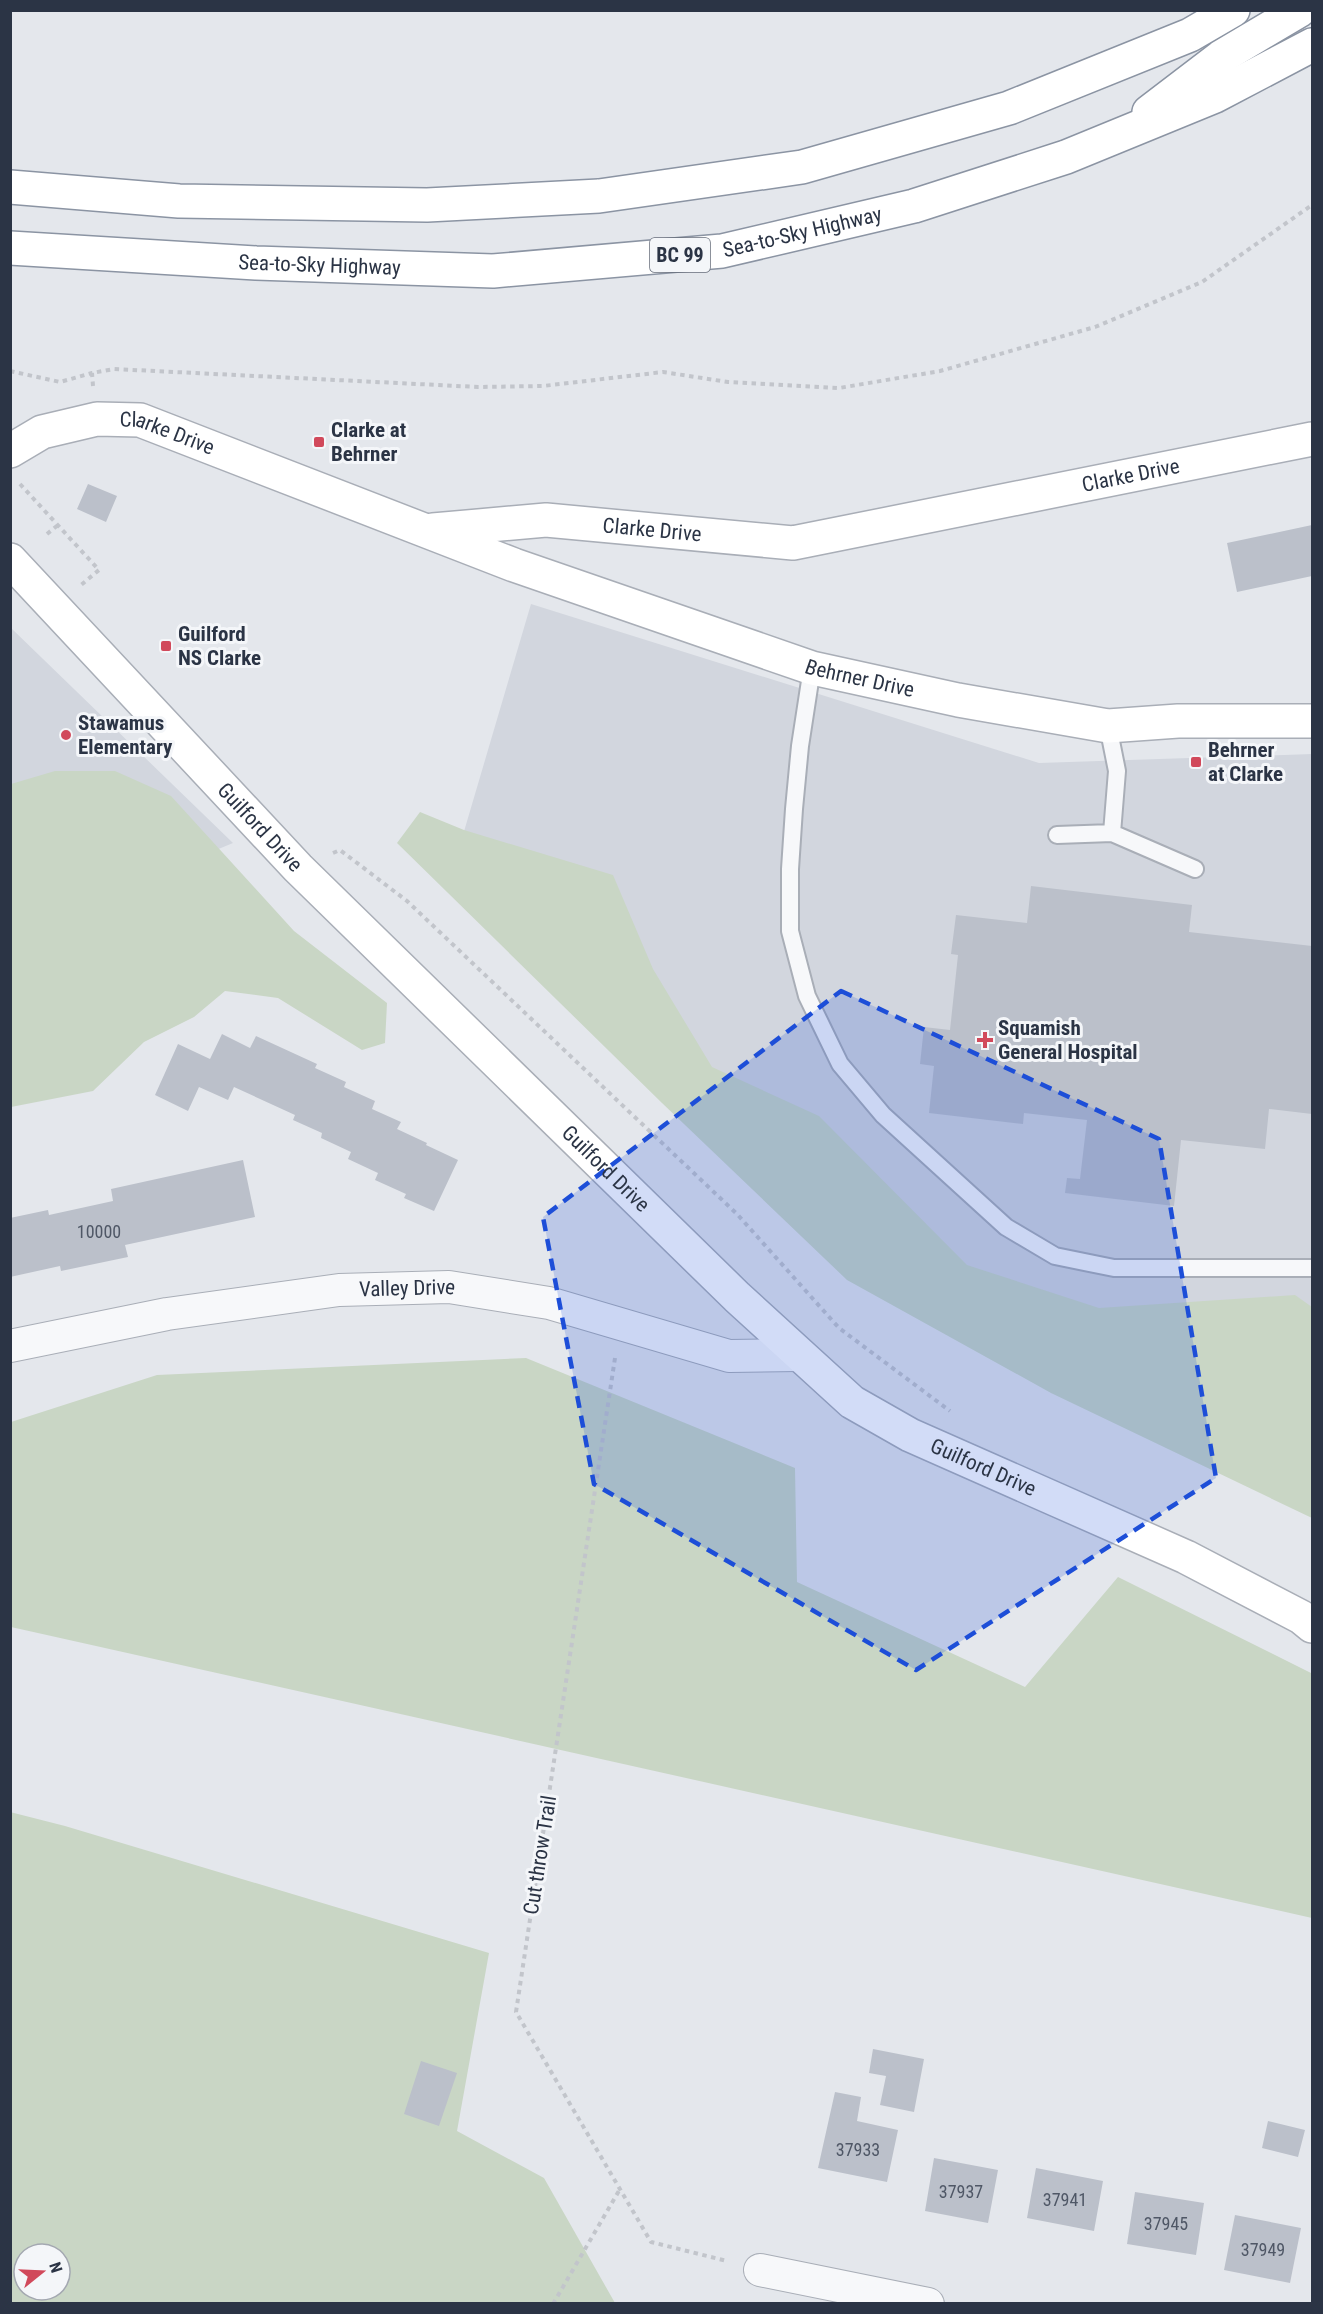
<svg xmlns="http://www.w3.org/2000/svg" width="1323" height="2314" font-family="'Roboto Condensed',sans-serif">
	<style>
		.built { fill: #d2d6de }
		.green { fill: #c9d6c5; fill-rule: evenodd }
		.building { fill: #bbc0ca }
		.lines { fill: none; stroke-linecap: round; stroke-linejoin: round }
		.lane-casing { stroke: #a9aeb7; stroke-width: 20 }
		.street-casing { stroke: #a9aeb7; stroke-width: 34 }
		.secondary-casing { stroke: #a9aeb7; stroke-width: 36 }
		.highway-casing { stroke: #8b94a3; stroke-width: 36 }
		.path { stroke: #c2c5cb; stroke-width: 4; stroke-dasharray: 4.5 4.5; stroke-linecap: butt }
		.lane { stroke: #f7f8fa; stroke-width: 16 }
		.street { stroke: #f7f8fa; stroke-width: 32 }
		.secondary { stroke: #fff; stroke-width: 33 }
		.highway { stroke: #fff; stroke-width: 33 }
		.marked { fill: #1d4ed8; fill-opacity: 0.2; stroke: #1d4ed8; stroke-width: 4.5; stroke-dasharray: 12 8; stroke-linejoin: round }
		.poi-dot { fill: #d1495b; stroke: #f4f6f9; stroke-width: 2 }
		.labels { text-anchor: middle; dominant-baseline: central; stroke-width: 6; stroke-linejoin: round; paint-order: stroke }
		.number-label { font-size: 18px; fill: #4f5766 }
		.shield { fill: #f4f6f9; stroke: #676e7b; stroke-width: 1.5 }
		.shield-label { font-size: 20px; font-weight: bold; fill: #2b3445 }
		.street-label { font-size: 21px; fill: #2b3445; stroke: #f4f6f9 }
		.poi-label { font-size: 21px; font-weight: bold; fill: #2b3445; stroke: #f4f6f9; text-anchor: start }
	</style>
	<rect width="100%" height="100%" fill="#e4e7ec"/>
	<path class="built" d="M 531,604 L 1039,763 L 1312,754 L 1312,1417 L 1167,1384 L 861,1218 L 455,862 Z
		M 11,628 L 233,843 L 11,935 Z"/>
	<path class="green" d="M 55,771 L 115,771 L 171,796 L 294,931 L 387,1003 L 385,1043 L 362,1050 L 278,998 L 225,991 L 194,1017 L 144,1042 L 93,1091 L 11,1107 L 11,784 Z
		M 420,812 L 464,830 L 613,875 L 653,969 L 712,1067 L 819,1116 L 967,1265 L 1099,1308 L 1295,1295 L 1312,1307 L 1312,1518 L 1051,1393 L 847,1280 L 662,1103 L 397,843 Z
		M 526,1358 L 795,1468 L 797,1582 L 1025,1687 L 1118,1577 L 1311,1673 L 1312,1675 L 1312,1918 L 11,1627 L 11,1422 L 157,1375 Z
		M 10,1812 L 65,1826 L 489,1953 L 457,2131 L 544,2178 L 615,2303 L 11,2303 ZM 24,2254 L 60,2254 L 60,2290 L 24,2290 Z"/>
	<path class="building" d="M 88,484 L 117,496 L 106,522 L 77,509 Z
		M 1312,525 L 1312,576 L 1237,592 L 1227,543 Z
		M 1031,886 L 1192,905 L 1189,932 L 1312,946 L 1312,1114 L 1269,1109 L 1265,1149 L 1181,1140 L 1174,1206 L 1065,1193 L 1067,1178 L 1080,1179 L 1087,1120 L 1024,1113 L 1023,1124 L 929,1113 L 934,1066 L 920,1064 L 924,1027 L 950,1030 L 958,955 L 951,954 L 956,915 L 1027,923 Z
		M 222,1034 L 250,1048 L 256,1036 L 317,1064 L 315,1068 L 346,1082 L 344,1087 L 375,1101 L 372,1109 L 401,1122 L 397,1129 L 427,1143 L 426,1145 L 458,1160 L 434,1211 L 404,1198 L 406,1194 L 375,1180 L 378,1173 L 348,1159 L 351,1152 L 321,1138 L 322,1133 L 293,1120 L 295,1115 L 234,1087 L 228,1100 L 199,1087 L 188,1111 L 155,1095 L 178,1044 L 210,1059 Z
		M 243,1160 L 255,1217 L 125,1245 L 128,1257 L 61,1271 L 60,1266 L 10,1277 L 10,1218 L 48,1210 L 49,1215 L 113,1201 L 111,1189 Z
		M 873,2049 L 924,2059 L 914,2112 L 880,2105 L 886,2076 L 869,2073 Z
		M 421,2061 L 457,2073 L 439,2126 L 404,2114 Z
		M 835,2092 L 861,2097 L 857,2121 L 898,2130 L 887,2182 L 818,2168 Z
		M 1268,2121 L 1305,2130 L 1298,2157 L 1262,2148 Z
		M 934,2158 L 998,2170 L 988,2223 L 925,2211 Z
		M 1036,2168 L 1103,2181 L 1094,2231 L 1027,2218 Z
		M 1135,2192 L 1204,2203 L 1196,2255 L 1127,2244 Z
		M 1235,2215 L 1301,2228 L 1290,2283 L 1224,2270 Z"/>
	<g class="lines">
		<g class="lane-casing">
			<path id="lane" d="M 812,668 L 800,746 L 794,809 L 790,869 L 790,931 L 807,996 L 840,1064 L 883,1115 L 1006,1227 L 1055,1256 L 1114,1268 L 1312,1268
				M 1108,726 L 1117,771 L 1112,833
				M 1057,835 L 1112,833 L 1195,869"/>
		</g>
		<g class="street-casing">
			<g id="street">
				<path id="s1" d="M 10,1346 L 167,1314 L 339,1290 L 449,1287 L 549,1303 L 729,1356 L 799,1355"/>
				<path d="M 760,2270 L 928,2304"/>
			</g>
		</g>
		<g class="secondary-casing">
			<g id="secondary">
				<path id="s2" d="M 10,451 L 42,432 L 97,419 L 140,420 L 514,565 L 812,668 L 958,700 L 1108,726 L 1178,721 L 1312,721"/>
				<path id="s3" d="M 433,530 L 546,520 L 793,543 L 1312,439"/>
				<path id="s4" d="M 10,560 L 298,868 L 737,1297 L 852,1402 L 910,1435 L 1186,1557 L 1301,1617 L 1312,1626"/>
			</g>
		</g>
		<g class="highway-casing">
			<g id="highway">
				<path d="M 1149,112 L 1221,57 L 1300,10"/>
				<path d="M 10,187 L 179,201 L 427,205 L 599,196 L 802,167 L 1009,108 L 1190,35 L 1233,10"/>
				<path id="s5" d="M 10,248 L 256,263 L 493,271 L 722,251 L 914,206 L 1066,157 L 1215,96 L 1312,45"/>
			</g>
		</g>
		<path class="path" d="M 10,371 L 60,382 L 92,373
			M 93,386 L 92,373 L 114,369 L 478,387 L 543,386 L 663,372 L 728,382 L 839,388 L 940,371 L 1095,327 L 1202,282 L 1312,205
			M 20,484 L 99,570 L 81,585
			M 47,534 L 58,525
			M 333,853 L 340,850 L 407,901 L 737,1214 L 839,1328 L 950,1411
			M 615,1358 L 516,2012 L 651,2242 L 727,2261
			M 553,2304 L 620,2189"/>
		<use href="#lane" class="lane"/>
		<use href="#street" class="street"/>
		<use href="#secondary" class="secondary"/>
		<use href="#highway" class="highway"/>
	</g>
	<path class="marked" d="M 841,991 L 1159,1139 L 1216,1478 L 916,1670 L 594,1484 L 543,1217 Z"/>
	<g class="poi-dot">
		<rect x="313" y="436" width="12" height="12" rx="3"/>
		<rect x="160" y="640" width="12" height="12" rx="3"/>
		<circle cx="66" cy="735" r="6"/>
		<rect x="1190" y="756" width="12" height="12" rx="3"/>
		<path d="M982 1031h6v6h6v6h-6v6h-6v-6h-6v-6h6z"/>
	</g>
	<g class="labels">
		<g class="number-label">
			<text x="99" y="1231">10000</text>
			<text x="858" y="2149">37933</text>
			<text x="961" y="2191">37937</text>
			<text x="1065" y="2199">37941</text>
			<text x="1166" y="2223">37945</text>
			<text x="1263" y="2249">37949</text>
		</g>
		<rect class="shield" x="650" y="238" width="60" height="34" rx="4.5"/>
		<g class="shield-label">
			<text x="680" y="255">BC 99</text>
		</g>
		<g class="street-label">
			<text stroke="none"><textPath href="#s5" startOffset="796">Sea-to-Sky Highway</textPath></text>
			<text stroke="none"><textPath href="#s5" startOffset="310">Sea-to-Sky Highway</textPath></text>
			<text stroke="none"><textPath href="#s2" startOffset="166">Clarke Drive</textPath></text>
			<text stroke="none"><textPath href="#s3" startOffset="706">Clarke Drive</textPath></text>
			<text stroke="none"><textPath href="#s3" startOffset="220">Clarke Drive</textPath></text>
			<text stroke="none"><textPath href="#s2" startOffset="902">Behrner Drive</textPath></text>
			<text stroke="none"><textPath href="#s4" startOffset="366">Guilford Drive</textPath></text>
			<text stroke="none"><textPath href="#s4" startOffset="852">Guilford Drive</textPath></text>
			<text stroke="none"><textPath href="#s1" startOffset="402">Valley Drive</textPath></text>
			<text stroke="none"><textPath href="#s4" startOffset="1338">Guilford Drive</textPath></text>
			<text transform="translate(540 1855) rotate(-81)">Cut throw Trail</text>
		</g>
		<g class="poi-label">
			<text x="331" y="430">Clarke at<tspan x="331" dy="24">Behrner</tspan></text>
			<text x="178" y="634">Guilford<tspan x="178" dy="24">NS Clarke</tspan></text>
			<text x="78" y="723">Stawamus<tspan x="78" dy="24">Elementary</tspan></text>
			<text x="1208" y="750">Behrner<tspan x="1208" dy="24">at Clarke</tspan></text>
			<text x="998" y="1028">Squamish<tspan x="998" dy="24">General Hospital</tspan></text>
		</g>
	</g>
	<rect width="1323" height="2314" fill="none" stroke="#2b3445" stroke-width="24"/>
	<g transform="translate(42 2272) rotate(72)"><circle r="28" fill="#f4f6f9" stroke="#a4a8b1" stroke-width="1.5"/>
	<path d="M0-4.5L10 22L0 15L-10 22Z" fill="#d1495b"/>
	<text y="-9" font-size="16" font-weight="bold" text-anchor="middle" fill="#2b3445">N</text>
	</g>
</svg>
